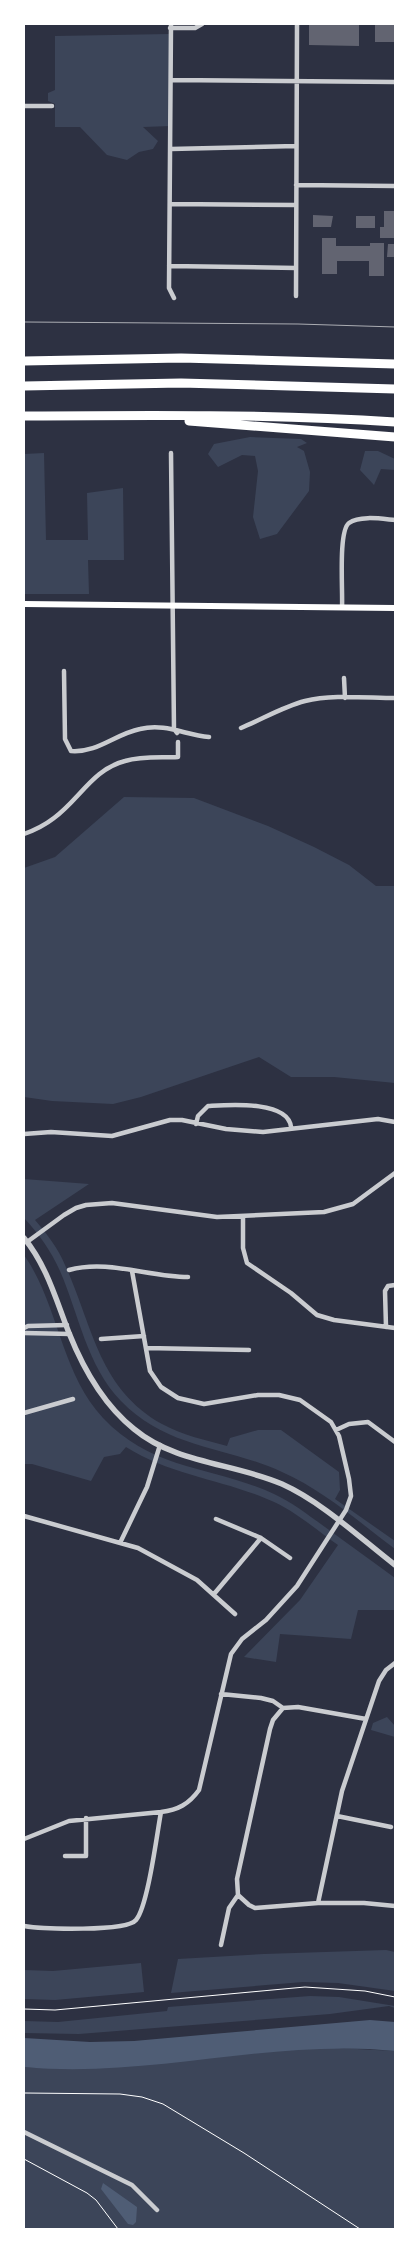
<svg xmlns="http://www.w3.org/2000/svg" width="419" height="2253" font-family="'Noto Serif',serif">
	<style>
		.green { fill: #3c4559 }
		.water { fill: #4f5d75 }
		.building { fill: #626471 }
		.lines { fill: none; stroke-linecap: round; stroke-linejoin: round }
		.path { stroke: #fff; stroke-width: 1 }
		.minor { stroke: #caccd0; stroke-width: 4.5 }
		.tertiary { stroke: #caccd0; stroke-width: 5.5 }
		.secondary { stroke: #fff; stroke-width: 6 }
		.motorway { stroke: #fff; stroke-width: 9 }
		.tram { stroke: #abadb3; stroke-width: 1 }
	</style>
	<rect width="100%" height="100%" fill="#2d3142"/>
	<path class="green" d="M 170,34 L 171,126 L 143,127 L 158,141 L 153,149 L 139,152 L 127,160 L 107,155 L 80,127 L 55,127 L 55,104 L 48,101 L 48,93 L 55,90 L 55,36 Z
		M 250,437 L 301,439 L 307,443 L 297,447 L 304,451 L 310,472 L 309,491 L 277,534 L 260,539 L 253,517 L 258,471 L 255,456 L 242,455 L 218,467 L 208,454 L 214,444 Z
		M 365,451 L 378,451 L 395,459 L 395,470 L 381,469 L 374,485 L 360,470 Z
		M 44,453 L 46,540 L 88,540 L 87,493 L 123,488 L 124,560 L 88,560 L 89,594 L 24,594 L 24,454 Z
		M 124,797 L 194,798 L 268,826 L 314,847 L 349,865 L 376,886 L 395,886 L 395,1083 L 334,1077 L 291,1077 L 259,1057 L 141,1097 L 113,1104 L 52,1101 L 24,1097 L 24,868 L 55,857 Z
		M 24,1179 L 89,1184 L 35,1220 C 47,1234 58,1248 65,1265 C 93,1326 98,1388 162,1424 C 182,1435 205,1440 227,1446 L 230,1438 L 258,1430 L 281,1430 L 339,1472 L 340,1490 L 335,1499 L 395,1541 L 395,1549 C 359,1522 323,1490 282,1472 C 226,1446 167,1449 121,1401 C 87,1366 79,1315 60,1271 C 51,1251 39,1234 24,1218 Z
		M 24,1255 C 59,1305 60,1371 103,1418 C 153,1471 213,1466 274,1494 C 292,1502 308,1515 325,1527 C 348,1544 372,1561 395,1578 L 395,1610 L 358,1610 L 351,1639 L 280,1634 L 276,1662 L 244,1657 L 300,1600 L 338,1545 C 315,1529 293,1509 267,1499 C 220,1479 170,1475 126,1447 L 120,1454 L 104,1457 L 91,1481 L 32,1464 L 24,1464 Z
		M 387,1717 L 395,1726 L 395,1737 L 371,1730 L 373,1723 Z
		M 386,1950 L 395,1952 L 395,1991 L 338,1983 L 303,1982 L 171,1993 L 178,1959 L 264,1954 Z
		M 141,1963 L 144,1992 L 55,2000 L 24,1999 L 24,1970 L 53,1971 Z
		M 310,1996 L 339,1997 L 395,2006 L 395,2008 L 389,2006 L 330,2014 L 79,2034 L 24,2033 L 24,2021 L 58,2022 L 167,2011 L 168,2007 Z
		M 319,2047 L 395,2051 L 395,2229 L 24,2229 L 24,2067 C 123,2074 220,2053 319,2047 Z"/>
	<path class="water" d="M 370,2020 L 395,2022 L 395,2051 C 271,2038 149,2079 24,2067 L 24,2038 L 90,2042 L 134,2041 Z
		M 103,2183 L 137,2207 L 136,2222 L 133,2225 L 128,2224 L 101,2189 Z"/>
	<path class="building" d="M 309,24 L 359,24 L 359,46 L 309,45 Z
		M 375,24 L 395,24 L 395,42 L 375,42 Z
		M 384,211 L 395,211 L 394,238 L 380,238 L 380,227 L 384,227 Z
		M 313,215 L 333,216 L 331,227 L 313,227 Z
		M 356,216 L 375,216 L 375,228 L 356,228 Z
		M 322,238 L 336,238 L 336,246 L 370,246 L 370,243 L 384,243 L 384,276 L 369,276 L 369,261 L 337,261 L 337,274 L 322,274 Z
		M 388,244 L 395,244 L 395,257 L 387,257 Z"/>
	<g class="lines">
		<path class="path" d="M 24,2009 L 55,2010 L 305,1987 L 365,1991 L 395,1997
			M 24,2093 L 120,2094 L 142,2097 L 163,2104 L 244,2153 L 360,2229
			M 24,2159 L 87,2193 L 96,2200 L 118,2229"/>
		<path class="minor" d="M 171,24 L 169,288 L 174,298
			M 170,28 L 195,28 L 202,24
			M 171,80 L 395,82
			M 24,106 L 52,106
			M 171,149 L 296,146
			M 296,185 L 395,186
			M 170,204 L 296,205
			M 169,266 L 296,268
			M 296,296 L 297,24
			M 171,453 L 174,729 L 177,733
			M 342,607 C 343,592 338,531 349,523 C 360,515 383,519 395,520
			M 64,671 L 65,739 L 71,751 C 98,753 115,734 140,729 C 166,723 185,735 209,737
			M 344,678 L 345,698
			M 241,728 C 263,719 282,707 305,701 C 332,694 368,698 395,698
			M 24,834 C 35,830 45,825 54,818 C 79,800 93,769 125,761 C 142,756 161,758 178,757 L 178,742
			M 196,1124 L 198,1116 L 208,1106 C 228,1105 288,1100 291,1127
			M 24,1134 L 51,1132 L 112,1136 L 170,1120 L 182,1120 L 226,1129 L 263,1132 L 378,1119 L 395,1122
			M 243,1217 L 243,1248 L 247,1263 L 291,1293 L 317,1315 L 334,1320 L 395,1328
			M 27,1242 L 64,1215 L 76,1208 L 86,1205 L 112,1203 L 217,1217 L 324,1212 L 353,1204 L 395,1173
			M 69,1270 C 108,1259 148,1277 188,1277
			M 386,1327 L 385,1291 L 388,1286 L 395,1285
			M 24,1328 L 28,1326 L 67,1325
			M 24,1333 L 70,1334
			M 101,1339 L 144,1336
			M 146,1348 L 249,1350
			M 24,1413 L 73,1399
			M 336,1430 L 349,1424 L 368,1422 L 395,1442
			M 24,1516 L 138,1548 L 197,1580 L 235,1614
			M 216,1519 L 261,1538 L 290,1558
			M 120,1543 L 147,1487 L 160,1445
			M 214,1594 L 261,1538
			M 221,1694 L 261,1698 L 273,1701 L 283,1708 L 298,1707 L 366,1719
			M 337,1816 L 391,1827
			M 24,1839 L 69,1821 L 161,1812
			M 65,1856 L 86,1856 L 86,1818
			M 238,1895 L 249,1905 L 255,1908 L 318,1903 L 364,1903 L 395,1906
			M 318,1903 L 342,1791 L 379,1681 L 386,1670 L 395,1663
			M 24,1926 C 42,1929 126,1932 136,1920 C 148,1906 157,1833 161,1812 C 178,1810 189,1804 199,1790 L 231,1654 L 242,1639 L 266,1620 L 297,1586 L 346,1510 L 351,1496 L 349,1479 L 339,1436 L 331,1422 L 300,1400 L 279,1395 L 258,1395 L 204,1404 L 178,1398 L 161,1387 L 150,1371 L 132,1271
			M 221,1945 L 229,1908 L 238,1895 L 237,1879 L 270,1729 L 273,1720 L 283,1708
			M 24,2132 L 132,2185 L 157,2210"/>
		<path class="tertiary" d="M 24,1238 C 47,1266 56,1300 69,1333 C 83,1368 104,1405 134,1429 C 176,1464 234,1463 282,1484 C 322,1502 360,1538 395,1565"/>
		<path class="secondary" d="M 24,604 L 395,608"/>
		<path class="motorway" d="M 24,361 L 181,358 L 395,364
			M 24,386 L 181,383 L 395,389
			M 24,416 C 148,415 272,414 395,422
			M 189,421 L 395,437"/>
		<path class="tram" d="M 24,322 L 298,324 L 395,327"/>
	</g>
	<rect width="419" height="2253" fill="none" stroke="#ffffff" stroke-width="50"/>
</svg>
